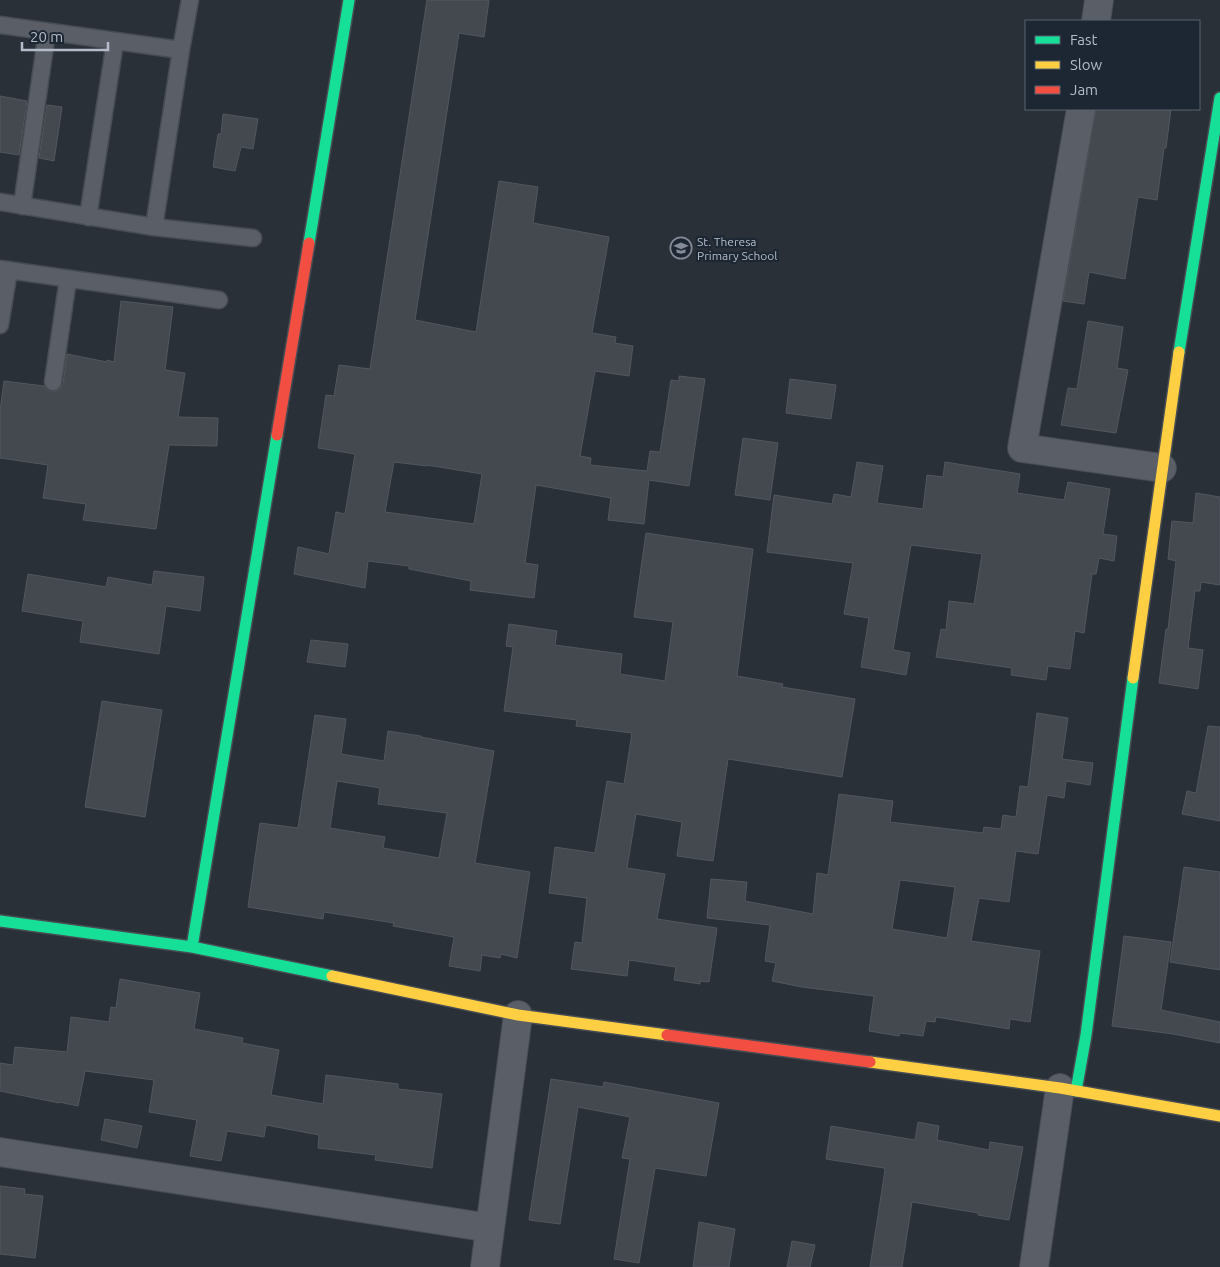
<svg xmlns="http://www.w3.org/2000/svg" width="1220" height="1267" font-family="Ubuntu,sans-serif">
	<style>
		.building { fill: #444950; stroke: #52575f; fill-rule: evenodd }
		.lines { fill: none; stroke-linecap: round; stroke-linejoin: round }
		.lane-casing { stroke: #484c53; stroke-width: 19 }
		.street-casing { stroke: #484c53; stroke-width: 30 }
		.fast-casing { stroke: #484c53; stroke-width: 14 }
		.slow-casing { stroke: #484c53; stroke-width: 14 }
		.jam-casing { stroke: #484c53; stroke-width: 14 }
		.lane { stroke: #5a5e66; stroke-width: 16 }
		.street { stroke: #5a5e66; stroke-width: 28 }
		.fast { stroke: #16e098; stroke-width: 11 }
		.slow { stroke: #ffcf43; stroke-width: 11 }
		.jam { stroke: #f24e42; stroke-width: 11 }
		.labels { text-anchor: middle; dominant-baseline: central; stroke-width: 4.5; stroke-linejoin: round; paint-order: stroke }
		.poi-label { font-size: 12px; fill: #b4bcc9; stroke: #1d2633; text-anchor: start }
	</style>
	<rect width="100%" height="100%" fill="#2a3038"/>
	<path class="building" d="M 427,0 L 489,0 L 484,37 L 459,33 L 415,320 L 476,332 L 499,181 L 538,187 L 533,223 L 609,237 L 592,333 L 616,337 L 615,343 L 633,346 L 629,376 L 595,371 L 580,456 L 591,458 L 590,465 L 647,471 L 650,451 L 660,452 L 671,380 L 679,381 L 679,376 L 705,379 L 689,486 L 649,480 L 644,524 L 608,520 L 611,498 L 536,485 L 525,563 L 538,565 L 534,598 L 470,590 L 471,581 L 409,569 L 409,566 L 368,561 L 365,588 L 294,574 L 298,547 L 329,554 L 336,512 L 345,514 L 355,454 L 318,448 L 326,395 L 334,396 L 339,365 L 370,369 ZM 394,462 L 427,466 L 427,465 L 482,474 L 474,524 L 385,512 Z
		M 0,96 L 27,101 L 19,155 L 0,152 Z
		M 47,105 L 62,107 L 54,161 L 39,158 Z
		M 1096,109 L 1171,109 L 1166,148 L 1164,148 L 1157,200 L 1138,197 L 1125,279 L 1089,272 L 1084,304 L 1063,301 Z
		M 223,114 L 258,119 L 253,149 L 241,147 L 235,171 L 213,167 L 218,134 L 221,134 Z
		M 121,301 L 173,307 L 165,370 L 185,373 L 178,417 L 218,418 L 217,446 L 169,445 L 156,529 L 83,520 L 86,504 L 43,498 L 48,465 L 0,458 L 0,411 L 4,381 L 44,386 L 47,390 L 51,392 L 56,391 L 60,389 L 63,384 L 67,354 L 107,362 L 107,360 L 114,362 Z
		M 1088,321 L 1123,327 L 1117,368 L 1128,370 L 1116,433 L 1061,425 L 1068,388 L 1077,389 Z
		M 790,379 L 836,385 L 831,419 L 786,413 Z
		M 743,438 L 778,443 L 770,500 L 735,495 Z
		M 857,462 L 883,466 L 877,503 L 923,509 L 927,475 L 943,477 L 945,462 L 1020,474 L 1017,493 L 1064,500 L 1068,482 L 1110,489 L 1103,534 L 1117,536 L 1114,561 L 1099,558 L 1096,574 L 1092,574 L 1084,633 L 1075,631 L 1070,669 L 1048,666 L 1046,680 L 1011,675 L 1012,668 L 936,657 L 941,629 L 946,630 L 949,601 L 974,604 L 982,554 L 911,545 L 893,650 L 910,653 L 906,675 L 861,667 L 869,618 L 844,614 L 853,563 L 767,552 L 774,495 L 832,504 L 834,494 L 851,497 Z
		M 1196,493 L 1220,497 L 1220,585 L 1201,582 L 1200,591 L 1195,591 L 1188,648 L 1203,650 L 1198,689 L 1159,683 L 1166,629 L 1168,629 L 1176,561 L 1168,559 L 1172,521 L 1193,523 Z
		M 646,533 L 753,549 L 737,676 L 783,684 L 782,687 L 855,699 L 842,777 L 728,759 L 713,861 L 677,856 L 682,822 L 636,814 L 627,868 L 665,874 L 657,919 L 717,928 L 709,982 L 700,981 L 700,984 L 674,980 L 676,967 L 629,960 L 627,976 L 571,969 L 575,942 L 582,943 L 587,898 L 549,893 L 555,847 L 595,853 L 607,781 L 624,784 L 632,733 L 576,726 L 577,720 L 504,711 L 513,647 L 506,646 L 509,624 L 557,631 L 555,645 L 622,654 L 620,674 L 665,681 L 673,622 L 634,617 Z
		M 154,571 L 204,577 L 200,611 L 166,606 L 159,654 L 80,642 L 83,621 L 22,611 L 28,574 L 106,587 L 108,577 L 152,585 Z
		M 311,640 L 348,644 L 345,667 L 307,662 Z
		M 102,701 L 162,710 L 145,817 L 85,807 Z
		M 1037,713 L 1068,718 L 1062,759 L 1093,763 L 1090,785 L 1066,781 L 1064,798 L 1047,795 L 1038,854 L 1016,851 L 1009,902 L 979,898 L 971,941 L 1040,951 L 1030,1022 L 1010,1019 L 1009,1029 L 936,1017 L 935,1022 L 926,1021 L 923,1036 L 900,1033 L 899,1036 L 869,1031 L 874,996 L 802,987 L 772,981 L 776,963 L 765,961 L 770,925 L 707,918 L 711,879 L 747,882 L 745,901 L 813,914 L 817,873 L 828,875 L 839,794 L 893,801 L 890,822 L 983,833 L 984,827 L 1001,829 L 1003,815 L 1016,817 L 1020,786 L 1028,787 ZM 900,880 L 955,887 L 947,938 L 892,929 Z
		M 315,715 L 346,719 L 341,754 L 384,761 L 388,731 L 421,736 L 421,737 L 494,751 L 475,863 L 530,872 L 517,958 L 501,954 L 500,958 L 482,955 L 480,971 L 449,966 L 454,937 L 393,926 L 394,923 L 324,912 L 323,919 L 248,907 L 260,823 L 298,828 ZM 337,781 L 380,788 L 378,804 L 447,813 L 439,858 L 383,848 L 385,837 L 330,828 Z
		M 1208,726 L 1220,727 L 1220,821 L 1182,814 L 1187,791 L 1196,793 Z
		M 1184,867 L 1220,872 L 1220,970 L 1170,962 Z
		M 1124,936 L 1171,942 L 1161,1010 L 1220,1022 L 1220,1043 L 1173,1034 L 1112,1026 Z
		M 120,979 L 200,993 L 194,1029 L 243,1038 L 242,1043 L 279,1050 L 271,1095 L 323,1104 L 326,1075 L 398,1084 L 398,1089 L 442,1094 L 432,1168 L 375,1160 L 376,1155 L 318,1148 L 319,1135 L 266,1125 L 264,1137 L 227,1131 L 221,1161 L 190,1156 L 197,1120 L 149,1112 L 154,1080 L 85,1071 L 78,1106 L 59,1102 L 59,1103 L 0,1091 L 0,1063 L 13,1065 L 15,1047 L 67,1052 L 71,1017 L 109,1022 L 111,1007 L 116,1008 Z
		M 551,1079 L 603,1087 L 604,1082 L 719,1103 L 706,1176 L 655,1168 L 639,1263 L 614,1259 L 630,1159 L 622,1158 L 630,1117 L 578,1107 L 560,1224 L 529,1220 Z
		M 105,1119 L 142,1126 L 137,1148 L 101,1140 Z
		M 918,1122 L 939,1126 L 937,1140 L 989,1150 L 990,1142 L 1023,1147 L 1009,1220 L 978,1215 L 978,1213 L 912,1202 L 902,1267 L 870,1267 L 885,1170 L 884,1168 L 826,1159 L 831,1126 L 915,1140 Z
		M 0,1186 L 25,1189 L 24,1194 L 43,1196 L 35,1258 L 0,1254 Z
		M 699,1222 L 735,1229 L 729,1267 L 693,1267 Z
		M 792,1241 L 815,1245 L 810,1267 L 787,1267 Z"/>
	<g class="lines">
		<g class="lane-casing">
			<path id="lane" d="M 0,25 L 181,50
				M 0,202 L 154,227 L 181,50 L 190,0
				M 22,206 L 47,32
				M 88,217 L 115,42
				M 154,227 L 253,238
				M 0,269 L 219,300
				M 0,325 L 9,270
				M 53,382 L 68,279"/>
		</g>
		<g class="street-casing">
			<path id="street" d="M 1096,21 L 1099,0
				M 1081,109 L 1022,448 L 1162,468
				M 0,1152 L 490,1228
				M 485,1267 L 518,1015
				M 1034,1267 L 1060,1088"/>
		</g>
		<g class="fast-casing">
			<path id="fast" d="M 309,243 L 349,0
				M 1179,352 L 1220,98
				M 0,921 L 192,947 L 332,976
				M 192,947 L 277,435
				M 1076,1091 L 1086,1035 L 1133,678"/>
		</g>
		<g class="slow-casing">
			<path id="slow" d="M 1133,678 L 1179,352
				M 332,976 L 518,1015 L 667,1035
				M 870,1062 L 1060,1088 L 1220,1116"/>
		</g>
		<g class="jam-casing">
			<path id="jam" d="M 277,435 L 309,243
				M 667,1035 L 870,1062"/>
		</g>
		<use href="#lane" class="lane"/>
		<use href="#street" class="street"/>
		<use href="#fast" class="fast"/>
		<use href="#slow" class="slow"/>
		<use href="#jam" class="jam"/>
	</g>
	<defs>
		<g id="school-ring" transform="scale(1.125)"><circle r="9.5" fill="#1d2633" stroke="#848b96" stroke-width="1.5"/><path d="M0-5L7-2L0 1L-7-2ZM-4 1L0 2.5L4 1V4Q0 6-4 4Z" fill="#848b96"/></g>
	</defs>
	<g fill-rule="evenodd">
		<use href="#school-ring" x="681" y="248"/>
	</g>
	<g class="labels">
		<g class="poi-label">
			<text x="697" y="241">St. Theresa<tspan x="697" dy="14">Primary School</tspan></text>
		</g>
	</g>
	<rect x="1025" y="20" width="175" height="90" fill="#1d2633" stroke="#59626f"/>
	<rect x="1035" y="36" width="25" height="8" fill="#16e098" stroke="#59626f"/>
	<text x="1070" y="45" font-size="15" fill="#b4bcc9">Fast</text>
	<rect x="1035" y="61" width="25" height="8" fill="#ffcf43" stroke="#59626f"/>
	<text x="1070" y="70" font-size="15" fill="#b4bcc9">Slow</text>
	<rect x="1035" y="86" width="25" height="8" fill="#f24e42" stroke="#59626f"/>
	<text x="1070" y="95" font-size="15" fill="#b4bcc9">Jam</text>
	<path d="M22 42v8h86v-8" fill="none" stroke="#b4bcc9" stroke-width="2.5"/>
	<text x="30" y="42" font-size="15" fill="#b4bcc9" stroke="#1d2633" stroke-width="4" paint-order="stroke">20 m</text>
</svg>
